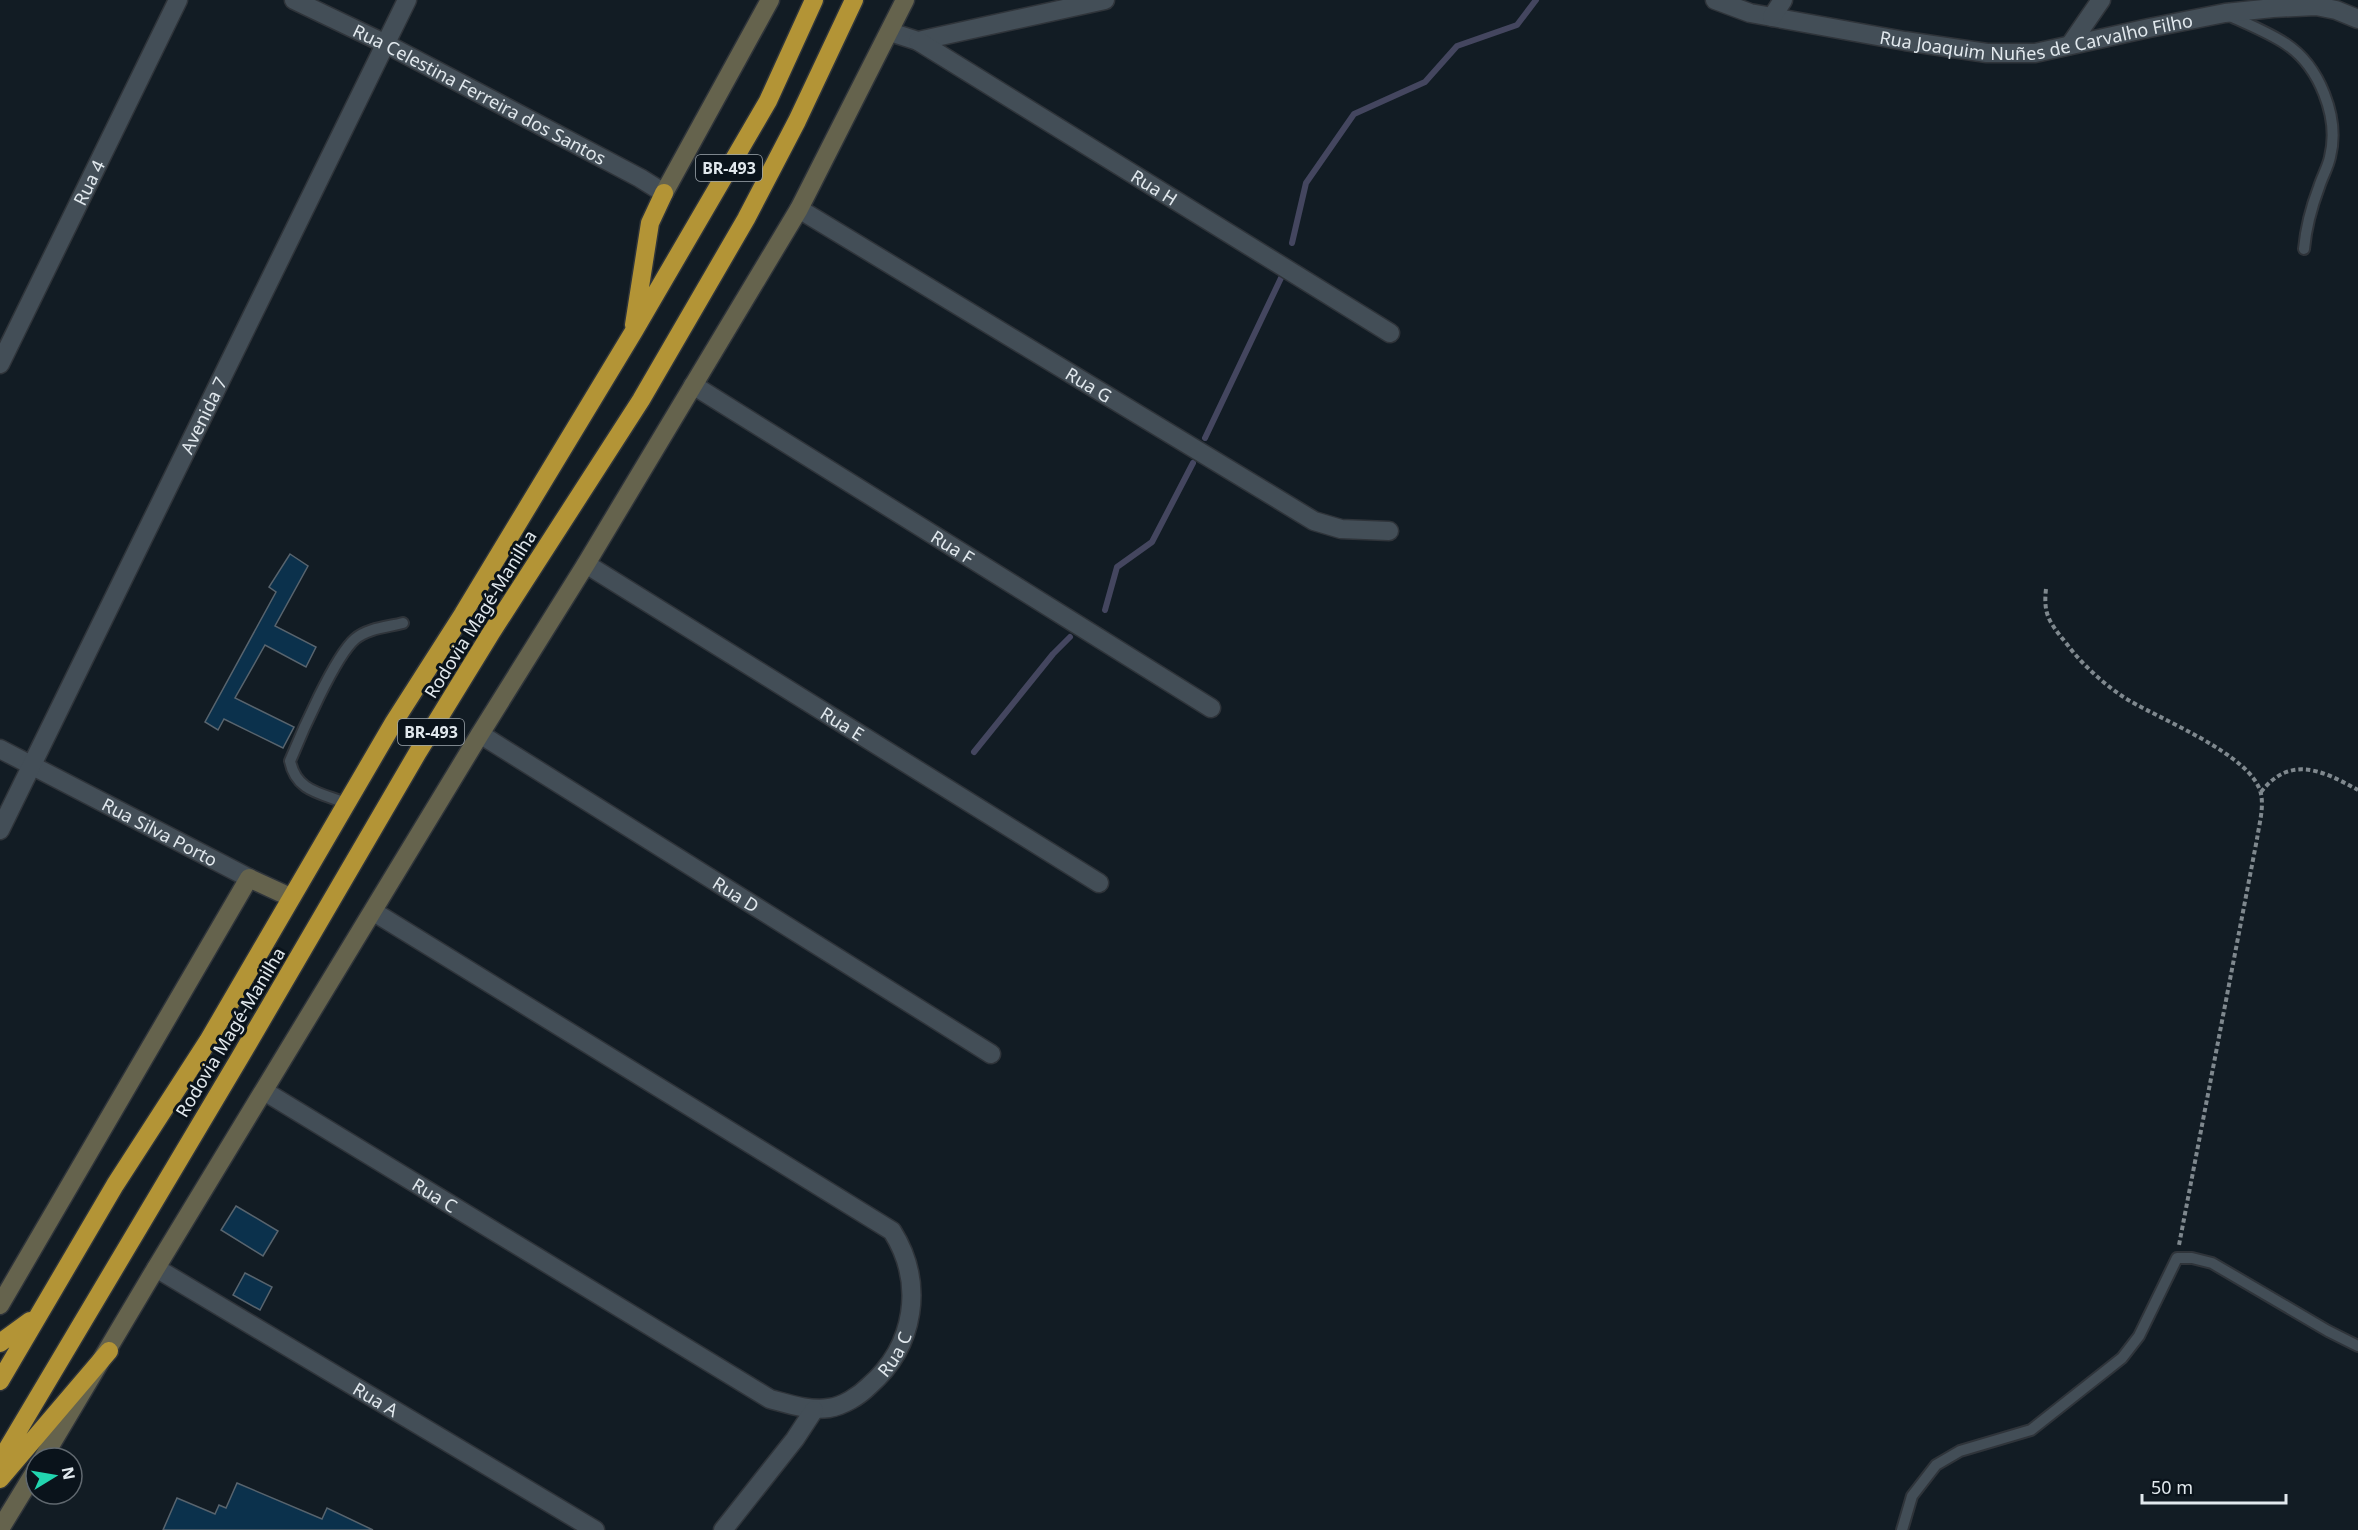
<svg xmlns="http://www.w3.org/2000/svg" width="2358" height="1530" font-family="'Noto Sans',sans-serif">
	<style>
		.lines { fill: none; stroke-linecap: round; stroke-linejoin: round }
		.stream { stroke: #44465f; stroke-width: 6 }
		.building { fill: #0b314c; stroke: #58646e; stroke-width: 1.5 }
		.lane-casing { stroke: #2f343a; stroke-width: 14 }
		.street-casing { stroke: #2f343a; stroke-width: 21 }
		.secondary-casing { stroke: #2f343a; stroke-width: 21 }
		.highway-casing { stroke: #2f343a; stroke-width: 21 }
		.path { stroke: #7f888e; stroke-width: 4; stroke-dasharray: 4.5 3; stroke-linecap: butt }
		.lane { stroke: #434e57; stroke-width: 10 }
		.street { stroke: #434e57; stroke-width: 18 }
		.secondary { stroke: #65634d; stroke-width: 18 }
		.highway { stroke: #b39436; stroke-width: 18 }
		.labels { text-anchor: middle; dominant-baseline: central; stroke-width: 6; stroke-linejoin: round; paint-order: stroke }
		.shield { fill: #0a131b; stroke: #a0a8ae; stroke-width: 1.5 }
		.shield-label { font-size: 16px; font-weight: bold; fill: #e1e8ed }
		.street-label { font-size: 18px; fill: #e1e8ed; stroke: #0a131b }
	</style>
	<rect width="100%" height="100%" fill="#121c24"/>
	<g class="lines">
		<path class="stream" d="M 1292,243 L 1306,183 L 1354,114 L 1425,82 L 1457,46 L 1517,25 L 1536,0
			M 1205,438 L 1281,278
			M 1105,610 L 1117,567 L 1152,542 L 1193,463
			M 974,752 L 1053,654 L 1070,637"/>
	</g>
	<path class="building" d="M 290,554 L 308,566 L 275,626 L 316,647 L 306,667 L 265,645 L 235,698 L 294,727 L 283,748 L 224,719 L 218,730 L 205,722 L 276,592 L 269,587 Z
		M 236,1206 L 278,1231 L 263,1256 L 221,1230 Z
		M 245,1273 L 272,1287 L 260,1310 L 233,1295 Z
		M 237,1483 L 322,1519 L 327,1508 L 373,1530 L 163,1530 L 177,1498 L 215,1514 L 219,1505 L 226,1508 Z"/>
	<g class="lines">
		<g class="lane-casing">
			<path id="lane" d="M 2228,15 C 2247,24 2268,32 2286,44 C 2319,66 2340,117 2330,157 C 2328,167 2322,177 2319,187 C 2311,208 2306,227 2304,249
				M 346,803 C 320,793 296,791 290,761 C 301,734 335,656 355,639 C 368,628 388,627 403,623
				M 1902,1530 L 1912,1496 L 1936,1465 L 1960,1451 L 2031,1430 L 2122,1358 L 2139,1336 L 2177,1258 L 2192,1258 L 2212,1263 L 2328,1331 L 2358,1346"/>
		</g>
		<g class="street-casing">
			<g id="street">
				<path id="s1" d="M 294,0 L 386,44 L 640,178 L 664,193"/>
				<path id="s2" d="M 1715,0 L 1750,13 L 1905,41 L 1987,53 L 2035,53 L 2149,28 L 2225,13 L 2273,8 L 2316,6 L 2336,10 L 2358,19"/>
				<path d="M 1772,17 L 1783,0"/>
				<path d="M 890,32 L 918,41 L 1105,0"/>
				<path id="s3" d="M 918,41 L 1390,333"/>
				<path d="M 2070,45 L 2101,0"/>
				<path id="s4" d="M 799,209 L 1314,521 L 1341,529 L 1389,531"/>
				<path id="s5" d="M 0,364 L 178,0"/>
				<path id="s6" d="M 693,385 L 1211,708"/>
				<path id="s7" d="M 586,564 L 1099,883"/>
				<path id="s8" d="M 480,734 L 991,1054"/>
				<path id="s9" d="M 0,749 L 249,878"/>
				<path id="s10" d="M 0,830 L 407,0"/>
				<path id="s11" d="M 264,1091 L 770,1399 C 789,1404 809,1411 829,1408 C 843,1406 859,1396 869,1386 C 915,1346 925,1283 892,1231 L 374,912"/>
				<path id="s12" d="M 156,1268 L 595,1530"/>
				<path d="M 723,1530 L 795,1439 L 814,1410"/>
			</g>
		</g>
		<g class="secondary-casing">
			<path id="secondary" d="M 664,193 L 770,0
				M 0,1305 L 249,878 L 290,897
				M 43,1458 L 156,1268 L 480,734 L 586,564 L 799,209 L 905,0
				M 0,1529 L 36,1470"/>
		</g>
		<g class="highway-casing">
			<path id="highway" d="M 634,325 L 650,223 L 664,193
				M 0,1343 L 30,1321
				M 0,1381 L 115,1185 L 208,1041 L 394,722 L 463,614 L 634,331 L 768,101 L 814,0
				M 0,1461 L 239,1059 L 418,752 L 491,633 L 641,400 L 746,219 L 797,121 L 854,0
				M 0,1479 L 109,1351"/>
		</g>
		<path class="path" d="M 2046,589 C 2043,615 2050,623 2066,643 C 2081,663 2100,681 2122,696 C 2155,718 2253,754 2261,794 C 2264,808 2259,825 2257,839 L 2179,1245
			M 2261,792 C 2290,755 2322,770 2358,790"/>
		<use href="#lane" class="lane"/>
		<use href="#street" class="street"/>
		<use href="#secondary" class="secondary"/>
		<use href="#highway" class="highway"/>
	</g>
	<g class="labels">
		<g class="shield">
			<rect x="696" y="155" width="66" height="26" rx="4.5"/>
			<rect x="398" y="719" width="66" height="26" rx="4.5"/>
		</g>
		<g class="shield-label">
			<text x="729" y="168">BR-493</text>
			<text x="431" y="732">BR-493</text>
		</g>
		<g class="street-label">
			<text stroke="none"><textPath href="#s2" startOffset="328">Rua Joaquim Nuñes de Carvalho Filho</textPath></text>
			<text stroke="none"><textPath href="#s1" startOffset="208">Rua Celestina Ferreira dos Santos</textPath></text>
			<text stroke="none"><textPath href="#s5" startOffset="202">Rua 4</textPath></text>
			<text stroke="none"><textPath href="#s3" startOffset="278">Rua H</textPath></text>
			<text stroke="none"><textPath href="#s4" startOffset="339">Rua G</textPath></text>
			<text stroke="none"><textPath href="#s10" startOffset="462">Avenida 7</textPath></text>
			<text stroke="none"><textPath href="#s6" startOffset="306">Rua F</textPath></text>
			<text transform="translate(480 614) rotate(-58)">Rodovia Magé-Manilha</text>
			<text stroke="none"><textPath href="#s7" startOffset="302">Rua E</textPath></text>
			<text stroke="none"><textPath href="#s9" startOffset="180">Rua Silva Porto</textPath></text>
			<text stroke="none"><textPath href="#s8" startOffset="302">Rua D</textPath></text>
			<text transform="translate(230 1032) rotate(-59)">Rodovia Magé-Manilha</text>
			<text stroke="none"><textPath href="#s11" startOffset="200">Rua C</textPath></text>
			<text stroke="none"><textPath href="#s11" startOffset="740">Rua C</textPath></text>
			<text stroke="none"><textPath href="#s12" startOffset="256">Rua A</textPath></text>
		</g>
	</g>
	<g transform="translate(54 1476) rotate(79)"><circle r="28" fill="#0a131b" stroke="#60686f" stroke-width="1.5"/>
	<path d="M0-4.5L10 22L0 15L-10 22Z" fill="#22d5af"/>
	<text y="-9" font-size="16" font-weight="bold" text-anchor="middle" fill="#e1e8ed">N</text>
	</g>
	<path d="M2142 1494v9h144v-9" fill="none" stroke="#e1e8ed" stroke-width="3"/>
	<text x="2151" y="1494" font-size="18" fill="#e1e8ed" stroke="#0a131b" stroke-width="4.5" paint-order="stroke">50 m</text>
</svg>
